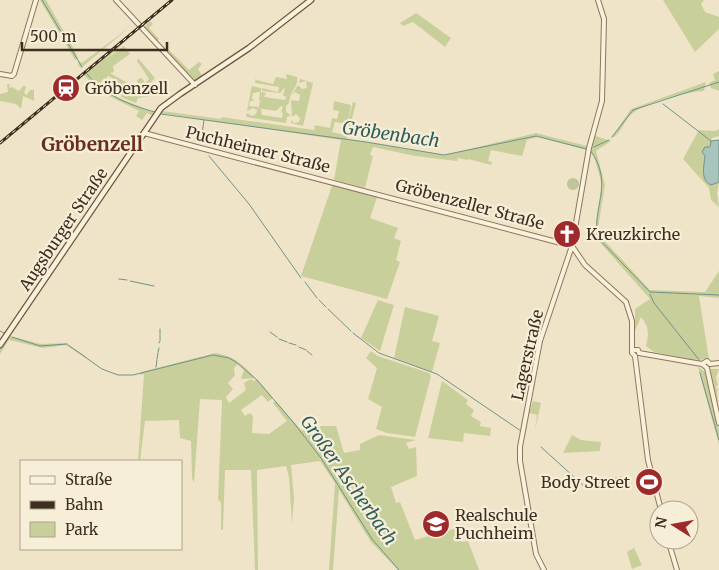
<svg xmlns="http://www.w3.org/2000/svg" width="719" height="570" font-family="Merriweather,serif">
	<style>
		.green { fill: #c9cf9b; fill-rule: evenodd }
		.cemetery { fill: #bfc49a }
		.water { fill: #a9c4bc; stroke: #6f938a }
		.lines { fill: none; stroke-linecap: round; stroke-linejoin: round }
		.stream { stroke: #6f938a; stroke-width: 1 }
		.tertiary-casing { stroke: #8d765c; stroke-width: 6 }
		.secondary-casing { stroke: #6f573f; stroke-width: 7 }
		.tertiary { stroke: #faf1dc; stroke-width: 4 }
		.secondary { stroke: #faf1dc; stroke-width: 4.5 }
		.rail-casing { stroke: #3d2e20; stroke-width: 3 }
		.rail { stroke: #f7eed8; stroke-width: 1; stroke-dasharray: 4; stroke-linecap: butt }
		.labels { text-anchor: middle; dominant-baseline: central; stroke-width: 4.5; stroke-linejoin: round; paint-order: stroke }
		.poi-label { font-size: 16px; fill: #3d2e20; stroke: #f7eed8; text-anchor: start }
		.street-label { font-size: 16px; fill: #3d2e20; stroke: #f7eed8 }
		.water-label { font-size: 18px; font-style: italic; fill: #2f5d5a; stroke: #f7eed8 }
		.quarter-label { font-size: 19px; font-weight: bold; fill: #6b2e1e; stroke: #f7eed8 }
	</style>
	<rect width="100%" height="100%" fill="#f0e4c8"/>
	<path class="green" d="M 40,0 L 46,0 L 76,53 L 78,58 L 75,60 Z
		M 663,0 L 704,0 L 701,4 L 705,12 L 719,17 L 719,29 L 695,52 Z
		M 416,13 L 451,38 L 445,47 L 413,22 L 403,26 L 400,23 Z
		M 150,21 L 153,24 L 149,28 L 159,39 L 157,41 L 167,51 L 168,49 L 189,70 L 199,62 L 202,64 L 198,69 L 203,77 L 194,81 L 144,27 Z
		M 131,26 L 81,68 L 78,65 L 79,61 L 82,63 Z
		M 134,34 L 106,59 L 124,46 L 130,54 L 113,66 L 114,72 L 110,73 L 140,90 L 137,81 L 138,79 L 142,78 L 145,83 L 149,79 L 137,61 L 138,58 L 155,78 L 144,90 L 151,96 L 138,98 L 136,103 L 121,97 L 122,86 L 114,83 L 114,79 L 108,76 L 106,79 L 104,78 L 99,85 L 119,98 L 155,113 L 151,115 L 147,113 L 142,120 L 136,116 L 139,111 L 99,91 L 84,75 Z
		M 719,71 L 719,91 L 711,88 L 709,83 L 715,80 L 713,74 Z
		M 286,74 L 297,77 C 299,87 290,90 289,103 L 286,106 L 286,112 L 291,115 L 287,117 L 286,123 L 246,117 L 247,113 L 252,116 L 256,114 L 257,110 L 253,108 L 247,111 L 251,90 L 259,91 L 251,90 L 252,86 L 261,88 L 261,92 L 266,93 L 264,97 L 285,100 L 286,96 L 283,96 L 285,87 L 280,93 L 262,91 L 262,88 L 278,92 L 279,87 L 255,83 L 256,77 L 256,80 L 273,84 L 276,77 L 287,79 ZM 260,92 L 259,100 L 254,101 L 260,100 L 259,107 L 249,106 L 250,101 L 254,101 L 252,98 L 253,93 ZM 281,106 L 283,107 L 281,112 L 283,113 L 282,118 L 262,115 L 261,110 L 263,110 L 256,108 L 276,111 Z
		M 300,79 L 313,83 L 303,126 L 291,123 L 291,120 L 294,123 L 299,122 L 300,118 L 296,114 L 292,117 L 291,100 L 299,101 L 300,95 L 295,92 L 291,96 L 298,85 L 302,89 L 307,88 L 306,81 L 299,83 Z
		M 706,82 L 704,91 C 686,92 647,102 633,113 C 624,119 621,136 611,138 L 631,109 Z
		M 7,84 L 10,84 L 9,88 L 12,87 L 19,91 L 23,86 L 26,86 L 24,93 L 27,95 L 30,90 L 34,90 L 34,101 L 23,96 L 21,109 L 16,104 L 0,101 L 0,94 L 8,92 Z
		M 334,101 L 351,105 L 348,121 L 353,102 L 356,103 L 347,139 L 444,155 L 536,133 L 587,146 L 587,150 L 538,137 L 527,140 L 522,156 L 491,150 L 488,161 L 492,162 L 491,165 L 468,159 L 467,160 L 458,158 L 457,161 L 415,156 L 373,147 L 370,155 L 373,156 L 365,188 L 334,180 L 341,140 L 160,113 L 162,111 L 221,119 L 221,117 L 314,130 L 315,125 L 330,128 L 332,118 L 337,119 L 339,111 L 333,110 ZM 335,122 L 348,124 L 345,135 L 332,132 Z
		M 719,129 L 719,136 L 712,138 L 703,171 L 704,176 L 719,182 L 717,193 L 719,207 L 711,200 L 709,188 L 683,159 L 699,130 L 715,131 Z
		M 593,135 L 611,141 L 596,151 L 605,185 L 598,228 L 600,236 L 650,290 L 705,292 L 719,271 L 719,298 L 699,296 L 709,359 L 693,360 L 654,352 L 646,346 C 649,333 649,327 641,317 L 635,331 L 635,309 L 650,299 L 597,239 L 595,230 L 602,185 L 593,153 L 589,152 Z
		M 333,183 L 378,194 L 370,218 L 398,228 L 394,238 L 401,241 L 396,260 L 400,262 L 387,299 L 301,276 Z
		M 378,300 L 394,305 L 380,351 L 361,338 Z
		M 405,307 L 439,316 L 432,341 L 440,343 L 432,372 L 394,358 Z
		M 9,336 L 41,344 L 66,343 L 87,357 L 86,358 L 66,345 L 43,348 L 9,340 L 0,354 L 0,347 Z
		M 371,351 L 378,356 L 429,373 L 431,376 L 415,437 L 387,433 L 376,429 L 382,407 L 368,399 L 377,368 L 366,358 Z
		M 215,353 C 234,356 243,364 255,378 L 243,379 L 241,378 L 244,370 L 238,364 L 234,368 L 235,375 L 228,383 L 233,389 L 226,397 L 229,403 L 246,390 L 244,383 L 251,379 L 254,381 L 257,379 L 273,398 L 268,402 L 262,395 L 241,410 L 245,416 L 250,413 L 253,416 L 252,433 L 269,434 L 287,421 L 273,403 L 276,401 L 301,430 L 312,432 L 321,426 L 336,426 L 344,453 L 360,450 L 360,444 L 379,435 L 416,440 L 406,443 L 409,449 L 416,447 L 417,476 L 391,487 L 396,503 L 400,502 L 415,540 L 457,528 L 462,542 L 468,541 L 479,570 L 398,570 L 371,542 L 339,490 L 333,570 L 329,570 L 335,483 L 320,461 L 291,465 L 294,498 L 292,524 L 289,477 L 286,466 L 257,470 L 258,570 L 255,570 L 251,470 L 225,470 L 223,530 L 221,530 L 221,502 L 218,500 L 222,400 L 200,399 L 194,483 L 192,478 L 191,441 L 180,438 L 179,420 L 145,421 L 140,461 L 138,461 L 144,374 L 140,375 L 141,372 Z
		M 698,367 L 705,372 L 719,429 L 719,445 Z
		M 710,369 L 719,369 L 716,377 L 718,385 L 716,386 L 717,390 L 719,389 L 717,392 L 719,412 Z
		M 442,381 L 468,400 L 466,404 L 474,410 L 471,416 L 481,422 L 480,426 L 491,428 L 490,436 L 464,433 L 463,442 L 428,438 Z
		M 533,401 L 541,403 L 535,430 L 537,415 L 529,413 Z
		M 572,435 L 581,440 L 601,442 L 600,451 L 563,453 Z
		M 634,548 L 642,565 L 632,569 L 627,552 Z"/>
	<path class="cemetery" d="M567 184a6 6 0 1 1 12 0a6 6 0 1 1-12 0Z"/>
	<path class="water" d="M 719,140 L 719,182 L 711,185 C 700,180 704,166 705,156 L 702,152 L 705,147 L 710,147 L 711,141 Z"/>
	<g class="lines">
		<path class="stream" d="M 42,0 L 82,67
			M 87,74 C 104,95 129,105 155,112
			M 663,104 L 711,141
			M 161,114 L 366,142 L 444,155 L 536,136 L 590,150 C 615,184 591,208 598,238 L 650,292 L 719,295
			M 612,137 L 633,110 L 719,82
			M 201,141 L 204,120
			M 594,147 L 609,140
			M 209,156 L 249,204 L 301,278
			M 119,279 L 127,280
			M 130,281 L 154,286
			M 305,282 L 317,298
			M 650,294 L 654,303 L 700,361
			M 319,300 L 326,307
			M 328,309 L 351,331
			M 0,331 L 4,333
			M 270,332 L 277,337
			M 353,333 L 379,353 L 437,374 L 521,431
			M 160,334 L 160,329
			M 12,337 L 40,346 L 67,344
			M 279,339 L 287,342
			M 160,340 L 160,335
			M 159,343 L 160,341
			M 289,343 L 296,345
			M 68,345 L 102,369 L 118,375 L 133,375 L 213,355 L 229,358 L 236,362 L 257,380 L 293,422 L 321,458 L 372,539 L 399,570
			M 299,347 L 306,350
			M 307,351 L 312,355
			M 158,352 L 159,348
			M 157,359 L 158,353
			M 156,367 L 157,360
			M 700,373 L 719,440
			M 541,447 L 584,486 L 621,477"/>
		<g class="tertiary-casing">
			<path id="tertiary" d="M 116,0 L 195,85
				M 0,74 L 12,76 L 14,74 L 36,0
				M 144,133 L 572,246 L 585,265 L 626,302 L 632,321 L 632,353 L 635,356 L 648,460 L 661,510
				M 634,350 L 638,350 L 639,353 L 696,363 L 702,364 L 707,361 L 710,364
				M 702,364 L 707,368 L 719,423
				M 710,364 L 719,363
				M 668,540 L 677,570
				M 544,570 L 536,554 L 520,461 L 520,447 L 540,341 L 572,246 L 589,148 L 602,101 L 604,19 L 598,0"/>
		</g>
		<g class="secondary-casing">
			<path id="secondary" d="M 0,345 L 161,108 L 180,94 L 249,48 L 311,0"/>
		</g>
		<use href="#tertiary" class="tertiary"/>
		<use href="#secondary" class="secondary"/>
		<g class="rail-casing">
			<path id="rail" d="M 0,143 L 172,0"/>
		</g>
		<use href="#rail" class="rail"/>
	</g>
	<defs>
		<g id="station-disc" transform="scale(1.4375)"><circle r="9.5" fill="#9e2a2b" stroke="#f7eed8"/><path d="M-3-6H3Q5-6 5-4V2Q5 4 3 4L4.5 6H3L1.5 4h-3L-3 6H-4.5L-3 4Q-5 4-5 2V-4Q-5-6-3-6ZM-3.5-4v3h7v-3ZM-3.5 1v1.5H-2V1ZM2 1v1.5H3.5V1Z" fill="#fff"/></g>
		<g id="church-disc" transform="scale(1.4375)"><circle r="9.5" fill="#9e2a2b" stroke="#f7eed8"/><path d="M-1.2-6h2.4v3.5h3.3v2.4h-3.3V6h-2.4V-.1h-3.3v-2.4h3.3Z" fill="#fff"/></g>
		<g id="stadium-disc" transform="scale(1.4375)"><circle r="9.5" fill="#9e2a2b" stroke="#f7eed8"/><path d="M0-5a6.5 5 0 1 0 0 10a6.5 5 0 1 0 0-10ZM-3.5-1.8h7v3.6h-7Z" fill="#fff"/></g>
		<g id="school-disc" transform="scale(1.4375)"><circle r="9.5" fill="#9e2a2b" stroke="#f7eed8"/><path d="M0-5L7-2L0 1L-7-2ZM-4 1L0 2.5L4 1V4Q0 6-4 4Z" fill="#fff"/></g>
	</defs>
	<g fill-rule="evenodd">
		<use href="#station-disc" x="66" y="88"/>
		<use href="#church-disc" x="567" y="234"/>
		<use href="#stadium-disc" x="649" y="482"/>
		<use href="#school-disc" x="436" y="524"/>
	</g>
	<g class="labels">
		<g class="poi-label">
			<text x="85" y="88">Gröbenzell</text>
			<text x="586" y="234">Kreuzkirche</text>
			<text x="630" y="482" text-anchor="end">Body Street</text>
			<text x="455" y="515">Realschule<tspan x="455" dy="18">Puchheim</tspan></text>
		</g>
		<g class="street-label">
			<text transform="translate(258 149) rotate(14)">Puchheimer Straße</text>
			<text transform="translate(470 204) rotate(15)">Gröbenzeller Straße</text>
			<text transform="translate(63 229) rotate(-56)">Augsburger Straße</text>
			<text transform="translate(527 355) rotate(-77)">Lagerstraße</text>
		</g>
		<g class="water-label">
			<text transform="translate(391 134) rotate(8)">Gröbenbach</text>
			<text transform="translate(349 480) rotate(55)">Großer Ascherbach</text>
		</g>
		<g class="quarter-label">
			<text x="92" y="144">Gröbenzell</text>
		</g>
	</g>
	<rect x="20" y="460" width="162" height="90" fill="#f7eed8" stroke="#ada18e"/>
	<rect x="30" y="476" width="25" height="8" fill="#faf1dc" stroke="#ada18e"/>
	<text x="65" y="485" font-size="15" fill="#3d2e20">Straße</text>
	<rect x="30" y="501" width="25" height="8" fill="#3d2e20" stroke="#ada18e"/>
	<text x="65" y="510" font-size="15" fill="#3d2e20">Bahn</text>
	<rect x="30" y="522" width="25" height="15" fill="#c9cf9b" stroke="#ada18e"/>
	<text x="65" y="535" font-size="15" fill="#3d2e20">Park</text>
	<g transform="translate(674 525) rotate(281)"><circle r="24" fill="#f7eed8" stroke="#ada18e"/>
	<path d="M0-4L9 19L0 12L-9 19Z" fill="#9e2a2b"/>
	<text y="-8" font-size="14" font-weight="bold" text-anchor="middle" fill="#3d2e20">N</text>
	</g>
	<path d="M22 42v8h145v-8" fill="none" stroke="#3d2e20" stroke-width="2.5"/>
	<text x="30" y="42" font-size="15" fill="#3d2e20" stroke="#f7eed8" stroke-width="4" paint-order="stroke">500 m</text>
</svg>
